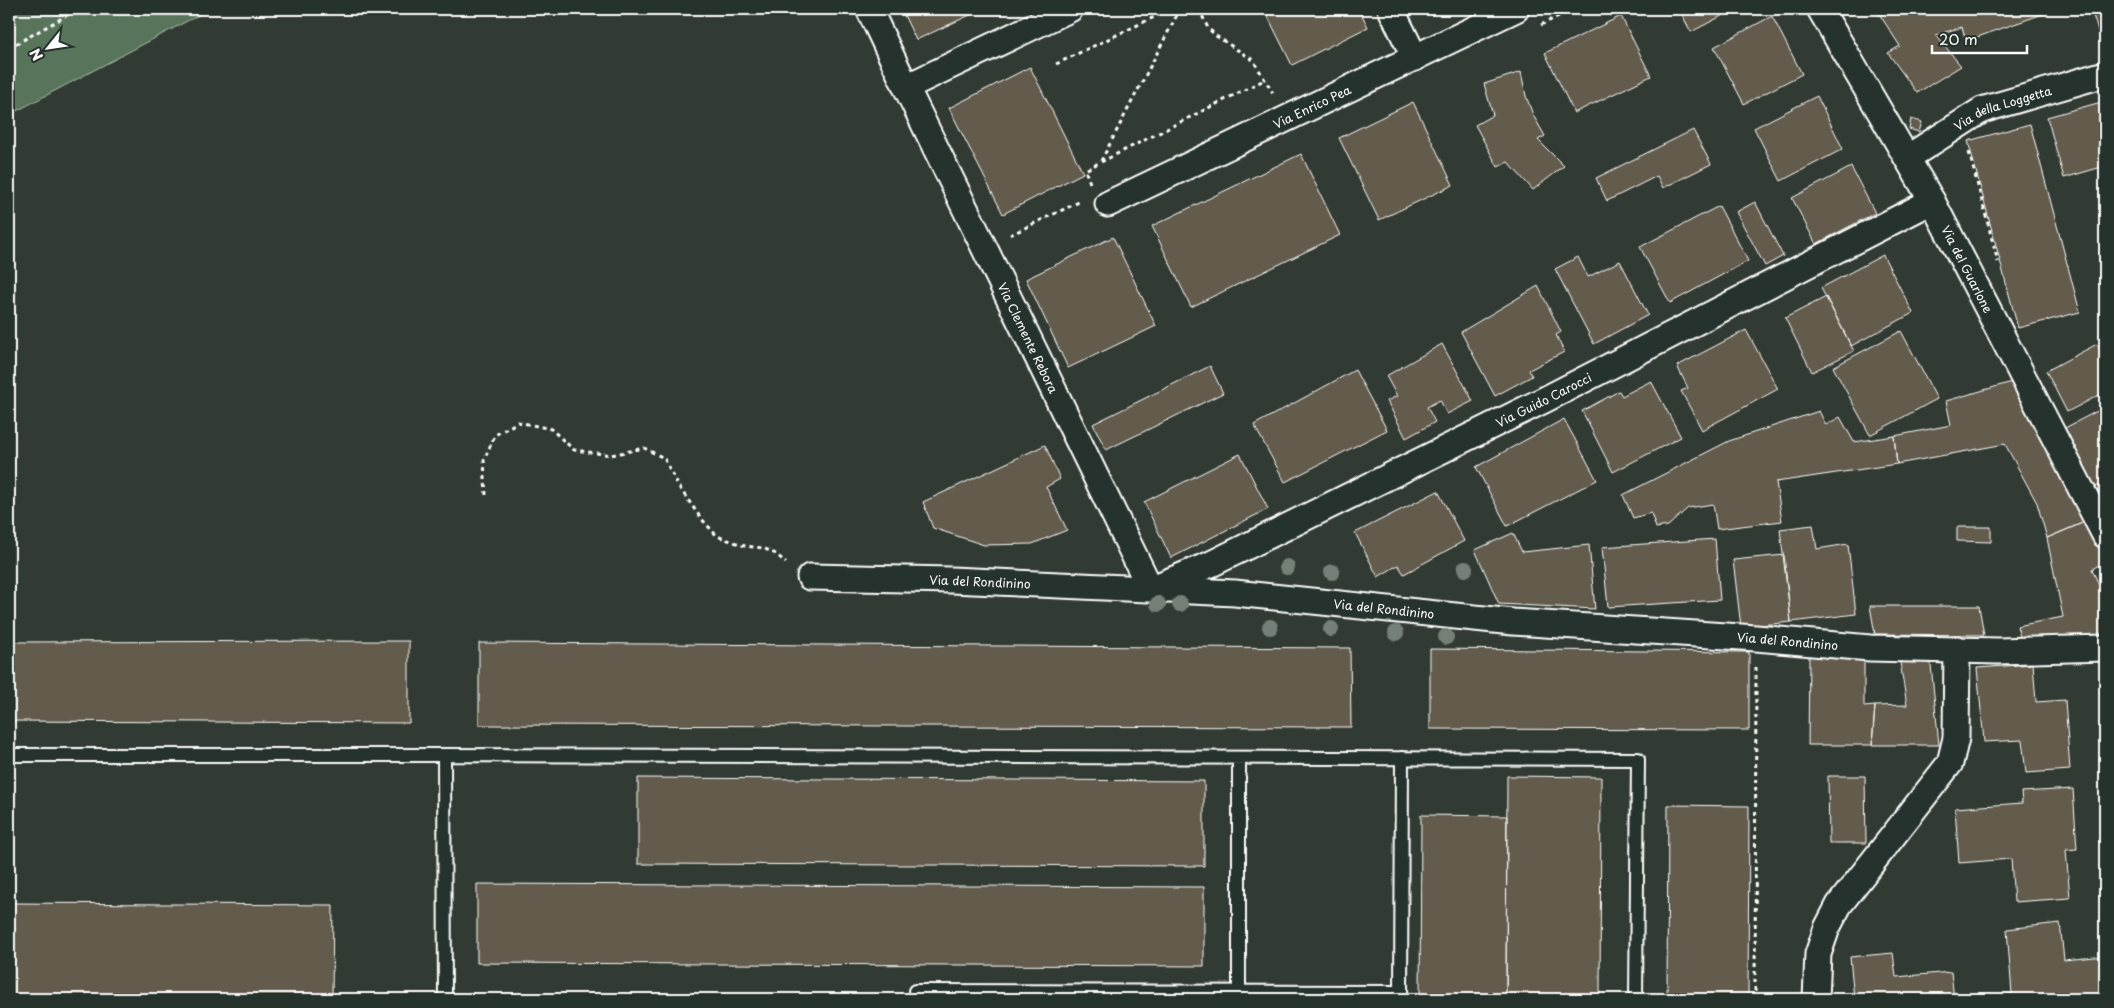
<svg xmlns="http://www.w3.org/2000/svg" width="2114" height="1008" font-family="'Playpen Sans',sans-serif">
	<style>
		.green { fill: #59745b; stroke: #acbaad }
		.building { fill: #645c4d; stroke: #fff }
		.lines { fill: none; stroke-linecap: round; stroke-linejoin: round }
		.service-casing { stroke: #fff; stroke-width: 16 }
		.minor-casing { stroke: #fff; stroke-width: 29 }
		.path { stroke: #fff; stroke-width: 3; stroke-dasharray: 4 4; stroke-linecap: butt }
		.service { stroke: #26332d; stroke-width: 12 }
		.minor { stroke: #26332d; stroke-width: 25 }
		.tree { fill: #758176 }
		.labels { text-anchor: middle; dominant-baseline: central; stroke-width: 4; stroke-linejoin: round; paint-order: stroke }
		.street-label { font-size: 12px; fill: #fff; stroke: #26332d }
	</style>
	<rect width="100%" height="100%" fill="#323b33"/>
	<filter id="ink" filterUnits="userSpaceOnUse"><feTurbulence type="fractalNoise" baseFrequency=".02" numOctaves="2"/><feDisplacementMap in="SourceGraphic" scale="10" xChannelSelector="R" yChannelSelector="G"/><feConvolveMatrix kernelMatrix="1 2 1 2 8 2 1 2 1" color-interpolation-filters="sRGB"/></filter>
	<g filter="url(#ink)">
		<path class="green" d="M 9,9 L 210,9 L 9,115 Z"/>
		<path class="building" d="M 901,9 L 983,9 L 916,40 Z
			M 1264,9 L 1359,9 L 1368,27 L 1292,65 Z
			M 1679,9 L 1735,9 L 1691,32 Z
			M 1876,9 L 2057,9 L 1966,41 L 1962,27 L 1936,35 L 1961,66 L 1917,93 L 1888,53 L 1900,46 Z
			M 2091,9 L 2105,9 L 2105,35 L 2100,37 Z
			M 1621,16 L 1651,76 L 1574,113 L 1545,53 Z
			M 1772,16 L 1802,74 L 1744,104 L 1714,47 Z
			M 1030,67 L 1083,173 L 1003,214 L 949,108 Z
			M 1521,72 L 1526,96 L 1533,115 L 1545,136 L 1538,140 L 1564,166 L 1533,190 L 1508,162 L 1498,167 L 1475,125 L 1493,115 L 1484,84 Z
			M 1817,96 L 1843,149 L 1781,181 L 1754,128 Z
			M 2105,101 L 2105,166 L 2064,178 L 2047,117 Z
			M 1413,102 L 1453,185 L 1379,220 L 1339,138 Z
			M 1911,119 L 1922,122 L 1919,132 L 1909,129 Z
			M 2030,124 L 2080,312 L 2018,328 L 1968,141 Z
			M 1693,130 L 1711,164 L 1663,188 L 1657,176 L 1607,201 L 1596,178 Z
			M 1301,154 L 1340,235 L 1191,307 L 1152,226 Z
			M 1851,167 L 1875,213 L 1816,244 L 1792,198 Z
			M 1755,202 L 1783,256 L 1765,266 L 1736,212 Z
			M 1719,206 L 1748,261 L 1670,303 L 1640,247 Z
			M 1113,237 L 1156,326 L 1068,368 L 1026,279 Z
			M 1883,255 L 1913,313 L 1851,346 L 1821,288 Z
			M 1578,257 L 1588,277 L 1620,261 L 1648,315 L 1594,344 L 1555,269 Z
			M 1538,286 L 1561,332 L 1556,335 L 1564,352 L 1529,370 L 1532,376 L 1495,396 L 1461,332 Z
			M 1826,297 L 1854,351 L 1812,372 L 1785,318 Z
			M 1746,330 L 1778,389 L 1702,430 L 1681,391 L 1688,388 L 1677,366 Z
			M 1901,331 L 1937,399 L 1870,435 L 1833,367 Z
			M 1442,344 L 1473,401 L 1447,414 L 1440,400 L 1427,407 L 1435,422 L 1406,438 L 1387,401 L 1397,396 L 1386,376 Z
			M 2097,344 L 2105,360 L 2105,392 L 2067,412 L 2046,371 Z
			M 1210,366 L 1223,393 L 1106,450 L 1093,424 Z
			M 1355,370 L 1387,430 L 1285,482 L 1254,425 Z
			M 1651,381 L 1681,437 L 1613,472 L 1582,411 L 1619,391 L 1622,396 Z
			M 2012,382 L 2087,521 L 2047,538 L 2037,503 L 2005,444 L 1897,464 L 1894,436 L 1951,425 L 1946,401 Z
			M 2105,407 L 2105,482 L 2088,491 L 2061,430 Z
			M 1819,411 L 1826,425 L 1840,417 L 1854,442 L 1894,436 L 1897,464 L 1776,482 L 1782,521 L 1717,529 L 1713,504 L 1688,508 L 1668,526 L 1656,528 L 1651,513 L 1633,518 L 1623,495 L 1729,441 Z
			M 1564,419 L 1597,480 L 1507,526 L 1476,467 Z
			M 1045,445 L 1060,479 L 1046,487 L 1067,530 L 1032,544 L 984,545 L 933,528 L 923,502 Z
			M 1240,454 L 1268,509 L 1171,558 L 1144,502 Z
			M 1438,491 L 1464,541 L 1404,574 L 1398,565 L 1378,577 L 1355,533 Z
			M 2087,521 L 2105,556 L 2105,562 L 2092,569 L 2105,599 L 2105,640 L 2022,644 L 2017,626 L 2063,617 L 2047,538 Z
			M 1813,525 L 1817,549 L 1848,544 L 1856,614 L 1791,622 L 1780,529 Z
			M 1957,527 L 1991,527 L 1991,542 L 1957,541 Z
			M 1513,533 L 1522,552 L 1589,545 L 1595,609 L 1499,604 L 1475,550 Z
			M 1715,539 L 1720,600 L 1608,607 L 1602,547 Z
			M 1784,555 L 1791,622 L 1741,627 L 1733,560 Z
			M 1870,606 L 1979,606 L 1984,635 L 1875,634 Z
			M 409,641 L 409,723 L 9,721 L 9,642 Z
			M 479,643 L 1350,648 L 1351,727 L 479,725 Z
			M 1430,649 L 1749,652 L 1749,730 L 1430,729 Z
			M 1930,655 L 1939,745 L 1872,745 L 1875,706 L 1907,705 L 1899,656 Z
			M 1809,656 L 1864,656 L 1864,707 L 1875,706 L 1872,745 L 1808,745 Z
			M 2033,664 L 2036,702 L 2065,700 L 2070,770 L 2026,773 L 2022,740 L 1984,742 L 1977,668 Z
			M 1507,776 L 1601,777 L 1600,999 L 1506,999 Z
			M 1828,776 L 1865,776 L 1866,843 L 1829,843 Z
			M 638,778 L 1204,781 L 1204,866 L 638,864 Z
			M 2073,789 L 2077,849 L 2066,850 L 2070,898 L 2014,902 L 2011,859 L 1959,863 L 1955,808 L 2022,803 L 2021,792 Z
			M 1668,805 L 1749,806 L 1748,999 L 1667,999 Z
			M 1421,815 L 1507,816 L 1506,999 L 1420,999 Z
			M 477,884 L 1204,887 L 1204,966 L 477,963 Z
			M 9,903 L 333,905 L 332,999 L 9,999 Z
			M 2060,923 L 2064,960 L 2105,956 L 2105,999 L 2001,999 L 2000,995 L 2012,994 L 2007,929 Z
			M 1893,953 L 1896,977 L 1951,972 L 1954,999 L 1854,999 L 1850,957 Z"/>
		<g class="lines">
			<g class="service-casing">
				<path id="service" d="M 9,755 L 444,755
					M 915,991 L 1401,992
					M 445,999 L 444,755 L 1638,759 L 1636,999
					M 1239,999 L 1239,758
					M 1401,999 L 1402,758"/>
			</g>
			<g class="minor-casing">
				<g id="minor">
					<path d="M 869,9 L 906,87 L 1070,9"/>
					<path d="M 1391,9 L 1415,58"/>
					<path id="s1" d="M 1820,9 L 1932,201 L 2105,535"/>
					<path id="s2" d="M 906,87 L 1150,588"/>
					<path id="s3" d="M 1907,158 L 1982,110 L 2105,74"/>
					<path id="s4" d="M 1108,204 L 1516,9"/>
					<path id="s5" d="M 810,577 L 951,580 L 1235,593 L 1513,622 L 1756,638 L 1870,648 L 1998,651 L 2105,648"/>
					<path id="s6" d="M 1160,585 L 1211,564 L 1544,400 L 1932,201"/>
					<path d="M 1816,999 L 1818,954 L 1827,928 L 1839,905 L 1950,763 L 1956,738 L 1957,649"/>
				</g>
			</g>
			<path class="path" d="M 1199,9 L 1208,28 L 1216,36 L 1253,60 L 1273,93
				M 1541,25 L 1573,9
				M 9,48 L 78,9
				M 1056,64 L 1171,9
				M 1969,152 L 1998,262
				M 1101,161 L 1180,9
				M 1090,183 L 1085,170 L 1266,79
				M 1010,235 L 1081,201
				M 486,495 L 484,460 L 495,435 L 518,422 L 551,429 L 574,450 L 611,455 L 644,448 L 664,458 L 679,487 L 700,517 L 717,536 L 745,546 L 763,548 L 776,554 L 786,563
				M 1755,999 L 1756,666"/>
			<use href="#service" class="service"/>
			<use href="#minor" class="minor"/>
		</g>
		<g class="tree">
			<circle cx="1287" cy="567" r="8"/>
			<circle cx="1465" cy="569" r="8"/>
			<circle cx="1332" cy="572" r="8"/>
			<circle cx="1158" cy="604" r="8"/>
			<circle cx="1180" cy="604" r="8"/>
			<circle cx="1270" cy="627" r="8"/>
			<circle cx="1331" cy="629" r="8"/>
			<circle cx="1396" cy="633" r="8"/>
			<circle cx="1446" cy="637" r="8"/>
		</g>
	</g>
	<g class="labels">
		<g class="street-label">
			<text stroke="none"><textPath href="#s4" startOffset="226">Via Enrico Pea</textPath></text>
			<text stroke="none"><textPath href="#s3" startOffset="109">Via della Loggetta</textPath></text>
			<text stroke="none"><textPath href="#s1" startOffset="299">Via del Guarlone</textPath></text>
			<text stroke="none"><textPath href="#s2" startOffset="279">Via Clemente Rebora</textPath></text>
			<text stroke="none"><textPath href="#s6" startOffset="426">Via Guido Carocci</textPath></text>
			<text stroke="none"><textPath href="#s5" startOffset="170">Via del Rondinino</textPath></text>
			<text stroke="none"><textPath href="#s5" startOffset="575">Via del Rondinino</textPath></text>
			<text stroke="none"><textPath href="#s5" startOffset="980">Via del Rondinino</textPath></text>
		</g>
	</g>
	<rect width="2114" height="1008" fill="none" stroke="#26332d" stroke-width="30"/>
	<rect x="15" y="15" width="2084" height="978" fill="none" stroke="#fff" stroke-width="2" filter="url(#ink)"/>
	<g transform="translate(48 48) rotate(240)" stroke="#26332d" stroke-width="4" paint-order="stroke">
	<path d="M0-4L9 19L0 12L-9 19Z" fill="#ffffff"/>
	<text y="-8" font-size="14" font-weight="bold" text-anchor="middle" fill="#ffffff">N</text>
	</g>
	<path d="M1932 45v8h95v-8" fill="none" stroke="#ffffff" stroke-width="2.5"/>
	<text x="1939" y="45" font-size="15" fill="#ffffff" stroke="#26332d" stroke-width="4" paint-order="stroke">20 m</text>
</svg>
